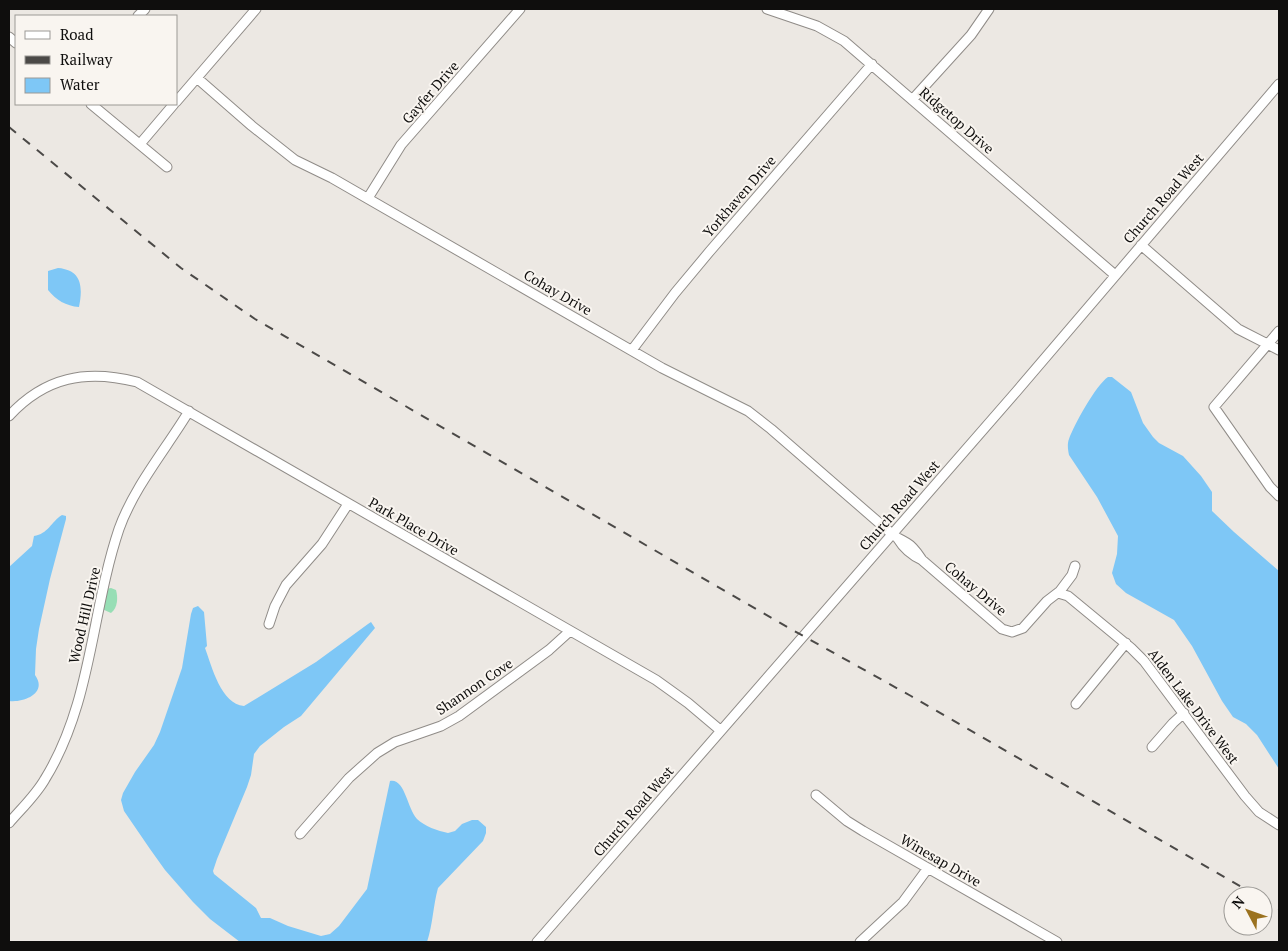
<svg xmlns="http://www.w3.org/2000/svg" width="1288" height="951" font-family="'PT Serif',serif">
	<style>
		.green { fill: #97deb5 }
		.water { fill: #7ec7f6 }
		.lines { fill: none; stroke-linecap: round; stroke-linejoin: round }
		.minor-casing { stroke: #908c88; stroke-width: 11 }
		.minor { stroke: #fff; stroke-width: 9 }
		.rail { stroke: #4b4947; stroke-width: 2; stroke-dasharray: 9 9; stroke-linecap: butt }
		.labels { text-anchor: middle; dominant-baseline: central; stroke-width: 4; stroke-linejoin: round; paint-order: stroke }
		.street-label { font-size: 14px; fill: #0f0e0d; stroke: #f9f5f0 }
	</style>
	<rect width="100%" height="100%" fill="#ece8e3"/>
	<path class="green" d="M 111,588 L 116,590 C 118,597 118,608 111,613 L 102,609 L 106,589 Z"/>
	<path class="water" d="M 58,268 C 82,270 83,287 79,307 C 66,306 56,300 48,290 L 48,271 Z
		M 1108,377 L 1112,377 L 1131,392 L 1143,423 L 1153,437 L 1159,443 L 1183,456 L 1201,476 L 1212,492 L 1212,511 L 1234,532 L 1279,571 L 1279,769 L 1257,735 L 1246,724 L 1233,717 L 1222,701 L 1192,646 L 1174,620 L 1126,593 L 1116,584 L 1112,573 L 1117,554 L 1118,536 L 1097,497 L 1069,455 C 1068,450 1067,444 1069,439 C 1074,425 1096,385 1108,377 Z
		M 62,515 L 66,516 L 66,519 L 50,579 L 39,629 L 36,649 L 35,675 C 48,693 24,703 9,701 L 9,567 L 32,546 L 34,536 C 48,534 51,522 62,515 Z
		M 198,606 L 204,612 L 207,646 L 205,648 C 212,667 221,704 244,706 L 316,662 L 368,624 L 371,622 L 375,628 L 301,716 L 284,727 L 260,746 L 254,754 L 251,775 L 247,787 L 217,859 L 213,871 L 214,874 L 256,908 L 261,918 L 270,918 L 288,926 L 321,936 L 330,934 L 339,926 L 367,889 L 390,781 C 405,778 407,808 417,819 C 424,826 438,831 448,833 L 455,831 L 462,824 L 472,820 L 478,820 L 486,827 L 486,833 L 483,841 L 438,888 C 433,906 433,924 427,942 L 240,942 L 210,919 L 193,902 L 165,870 L 150,849 L 124,811 L 121,800 L 123,793 L 135,772 L 154,745 L 160,732 L 182,668 L 191,614 L 193,608 Z"/>
	<g class="lines">
		<g class="minor-casing">
			<path id="minor" d="M 767,9 L 817,26 L 844,41 L 1115,275
				M 138,16 L 145,9
				M 9,37 L 16,43
				M 197,78 L 252,126 L 295,160 L 332,178 L 662,368 L 748,411 L 771,429 L 892,534 C 897,538 902,540 907,543 C 914,547 918,554 922,560
				M 912,100 L 971,35 L 989,9
				M 176,102 L 256,9
				M 91,104 L 167,167
				M 140,144 L 174,104
				M 368,198 L 401,145 L 520,9
				M 1141,245 L 1238,329 L 1279,350
				M 1279,331 L 1214,407 L 1270,487 L 1279,496
				M 632,350 L 675,293 L 710,251 L 872,64
				M 9,416 C 45,377 86,369 137,382 L 656,680 L 688,703 L 720,730
				M 898,539 C 904,549 911,555 922,560 L 1002,629 L 1012,632 L 1023,628 L 1047,601 L 1060,591 L 1072,575 L 1075,566
				M 1058,593 L 1068,596 L 1131,648 L 1144,661 L 1245,796 L 1259,812 L 1279,825
				M 269,624 L 275,606 L 286,585 L 322,544 L 348,504
				M 1076,704 L 1126,643
				M 1152,747 L 1173,723 L 1184,713
				M 816,795 L 847,821 L 863,831 L 1057,942
				M 9,823 C 21,809 36,795 45,779 C 92,703 91,612 119,529 C 134,487 166,449 189,411
				M 300,834 L 349,778 L 377,753 L 395,742 L 441,726 L 459,716 L 549,650 L 570,631
				M 537,942 L 1016,392 L 1279,84
				M 860,942 L 903,902 L 928,868"/>
		</g>
		<use href="#minor" class="minor"/>
		<path class="rail" d="M 9,127 L 181,268 L 255,319 L 789,628 L 911,696 L 1257,896
			M 1263,899 L 1279,909"/>
	</g>
	<g class="labels">
		<g class="street-label">
			<text transform="translate(430 92) rotate(-49)">Gayfer Drive</text>
			<text transform="translate(957 120) rotate(41)">Ridgetop Drive</text>
			<text transform="translate(739 196) rotate(-49)">Yorkhaven Drive</text>
			<text transform="translate(1163 198) rotate(-49)">Church Road West</text>
			<text transform="translate(558 292) rotate(30)">Cohay Drive</text>
			<text transform="translate(899 505) rotate(-49)">Church Road West</text>
			<text transform="translate(414 526) rotate(30)">Park Place Drive</text>
			<text transform="translate(976 588) rotate(40)">Cohay Drive</text>
			<text transform="translate(84 615) rotate(-77)">Wood Hill Drive</text>
			<text transform="translate(474 686) rotate(-34)">Shannon Cove</text>
			<text transform="translate(1194 706) rotate(53)">Alden Lake Drive West</text>
			<text transform="translate(633 811) rotate(-49)">Church Road West</text>
			<text transform="translate(941 860) rotate(30)">Winesap Drive</text>
		</g>
	</g>
	<rect width="1288" height="951" fill="none" stroke="#0f0e0d" stroke-width="20"/>
	<rect x="15" y="15" width="162" height="90" fill="#f9f5f0" stroke="#9b9995"/>
	<rect x="25" y="31" width="25" height="8" fill="#ffffff" stroke="#9b9995"/>
	<text x="60" y="40" font-size="15" fill="#0f0e0d">Road</text>
	<rect x="25" y="56" width="25" height="8" fill="#4b4947" stroke="#9b9995"/>
	<text x="60" y="65" font-size="15" fill="#0f0e0d">Railway</text>
	<rect x="25" y="78" width="25" height="15" fill="#7ec7f6" stroke="#9b9995"/>
	<text x="60" y="90" font-size="15" fill="#0f0e0d">Water</text>
	<g transform="translate(1248 911) rotate(311)"><circle r="24" fill="#f9f5f0" stroke="#9b9995"/>
	<path d="M0-4L9 19L0 12L-9 19Z" fill="#9b721f"/>
	<text y="-8" font-size="14" font-weight="bold" text-anchor="middle" fill="#0f0e0d">N</text>
	</g>
</svg>
